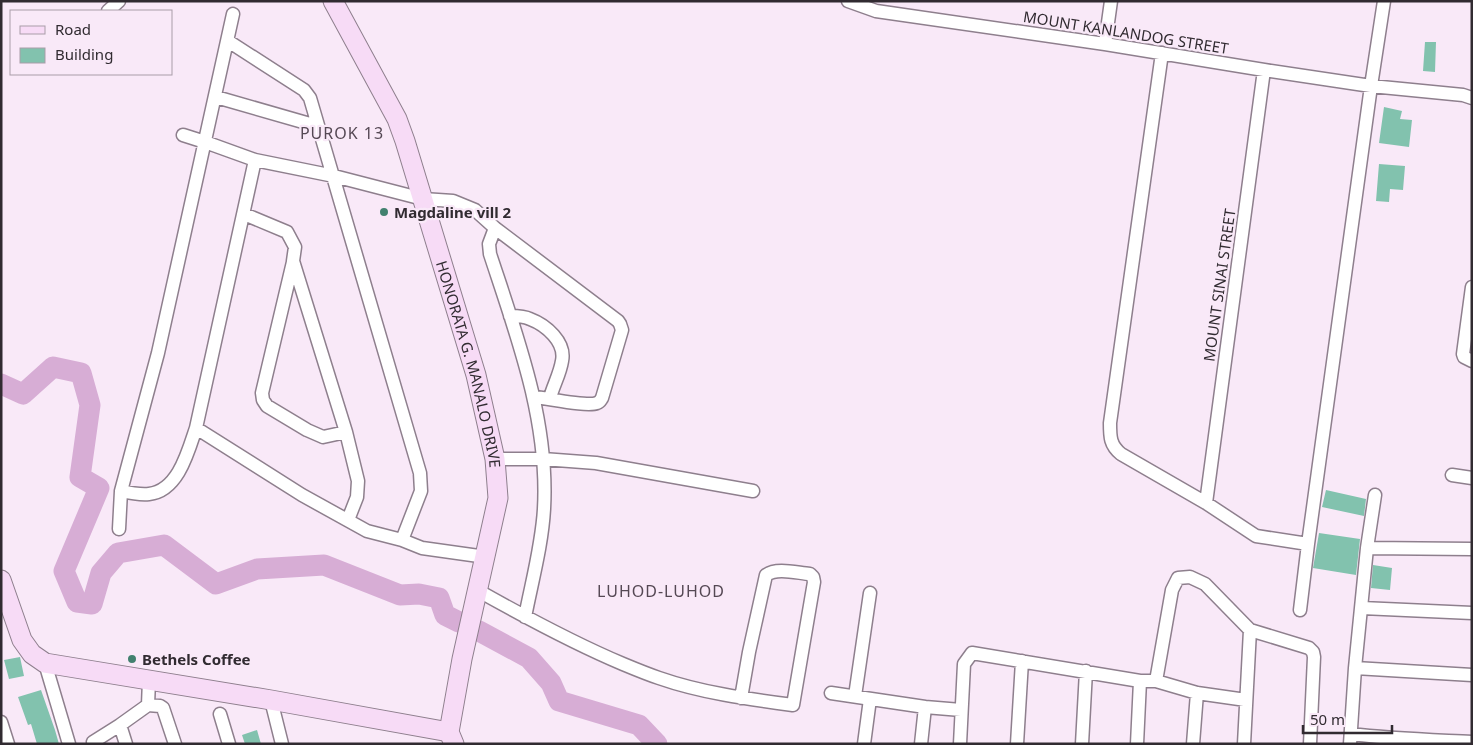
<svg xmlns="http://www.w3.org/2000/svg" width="1473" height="745" font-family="'Noto Sans',sans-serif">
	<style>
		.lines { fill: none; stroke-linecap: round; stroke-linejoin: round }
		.river { stroke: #d7add5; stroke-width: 21 }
		.building { fill: #82c2ae }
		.street-casing { stroke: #8e7f8d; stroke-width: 15 }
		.secondary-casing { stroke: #8e7f8d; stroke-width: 21 }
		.street { stroke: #fff; stroke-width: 12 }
		.secondary { stroke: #f7dbf6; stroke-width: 19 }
		.poi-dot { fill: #42816f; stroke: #f9e9f8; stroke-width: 2 }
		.labels { text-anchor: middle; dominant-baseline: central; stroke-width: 4.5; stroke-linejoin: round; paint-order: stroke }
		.street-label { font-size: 15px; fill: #312b31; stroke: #f9e9f8 }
		.poi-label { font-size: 15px; font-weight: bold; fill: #312b31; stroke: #f9e9f8; text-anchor: start }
		.neighbourhood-label { font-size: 16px; letter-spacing: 1px; fill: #554854; stroke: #f9e9f8 }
	</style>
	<rect width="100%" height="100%" fill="#f9e9f8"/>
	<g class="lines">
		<path class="river" d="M 1,384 L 23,394 L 53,367 L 81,373 L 90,405 L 80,477 L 99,488 L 64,571 L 77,602 L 92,604 L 101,573 L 118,553 L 164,545 L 216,584 L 257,569 L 324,565 L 400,595 L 419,594 L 439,598 L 445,615 L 459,622
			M 479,631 L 529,658 L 551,683 L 559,701 L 639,725 L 657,744"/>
	</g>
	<path class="building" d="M 1425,42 L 1436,42 L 1435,72 L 1423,71 Z
		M 1384,107 L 1402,111 L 1400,119 L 1412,120 L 1409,147 L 1379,143 Z
		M 1379,164 L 1405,166 L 1403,190 L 1390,189 L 1389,202 L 1376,201 Z
		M 1326,490 L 1366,499 L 1364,516 L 1322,507 Z
		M 1319,533 L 1360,539 L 1356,575 L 1313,568 Z
		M 1373,565 L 1392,568 L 1390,590 L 1371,588 Z
		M 20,657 L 24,676 L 9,679 L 4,660 Z
		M 41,690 L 55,730 L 59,744 L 37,744 L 31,724 L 28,725 L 18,697 Z
		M 257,730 L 261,744 L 245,744 L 242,735 Z"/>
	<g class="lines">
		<g class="street-casing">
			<path id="street" d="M 848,1 L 876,11 L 1105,44 L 1264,70 L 1371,86 L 1463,95 L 1472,98
				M 108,11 L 119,1
				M 228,41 L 304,90 L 310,98 L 420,473 L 421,491 L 402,540
				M 1105,44 L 1111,1
				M 1162,53 L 1110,423 C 1110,437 1110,445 1121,454 L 1206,503 L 1256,536 L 1308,544
				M 216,97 L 317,126
				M 183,135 L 205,142 L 255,160 L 334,176 L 423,199 L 453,201 L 475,210 L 495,228 L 618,321 L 620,324 L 622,330 L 602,398 C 600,401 600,402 597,403 C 587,407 547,398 534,397
				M 244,214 L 287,232 L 295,247 L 293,261 L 346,432 L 358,481 L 357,497 L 348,520
				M 495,228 L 489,244 L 490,254 C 517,336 549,421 544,509 C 542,545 532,581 525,617
				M 293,262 L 262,393 L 263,400 L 267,406 L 307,430 L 323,437 L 346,432
				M 1472,287 L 1463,354 L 1464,357 L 1472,361
				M 510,316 C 517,316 524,316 530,319 C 546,325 566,342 562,361 C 560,374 553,386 550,398
				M 196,428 L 302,495 L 367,531 L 402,540 L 422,548 L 486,557
				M 495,459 L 543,459 L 596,463 L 753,491
				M 1452,475 L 1472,478
				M 121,491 C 130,493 139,495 149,494 C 178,491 188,452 196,428 L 255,160
				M 1206,503 L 1264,70
				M 119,529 L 121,491 L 158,353 L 233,14
				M 1367,548 L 1375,495
				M 477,590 C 525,617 573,643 623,664 C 635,669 647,674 659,678 C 702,693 748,699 793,705 L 814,582 L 813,577 L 810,574 C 797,573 777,567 766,575 L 749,652 L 741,698
				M 1362,608 L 1472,613
				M 1300,610 L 1308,544 L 1371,86 L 1384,1
				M 45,663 L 69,744
				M 1355,668 L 1472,675
				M 149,680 L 148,705 L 160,706 L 163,708 L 175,744
				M 1156,681 L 1172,590 L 1178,578 L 1190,577 L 1205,584 L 1250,630 L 1309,648 L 1313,652 L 1314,657 L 1310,744
				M 831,693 L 925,707
				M 855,696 L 870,593
				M 271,700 L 282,744
				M 220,714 L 229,744
				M 1,722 L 8,744
				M 1351,734 C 1391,739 1431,740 1472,742
				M 93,742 L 120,725
				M 126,744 L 120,725 L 148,705
				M 864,744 L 870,699
				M 921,744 L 925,707 L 961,710
				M 960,744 L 964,664 L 972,653 L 1140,681 L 1156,681 L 1197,693 L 1246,700
				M 1017,744 L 1022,661
				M 1082,744 L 1086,671
				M 1137,744 L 1140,681
				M 1193,744 L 1197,693
				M 1244,744 L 1250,630
				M 1350,744 L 1355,668 L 1367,548 L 1472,549"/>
		</g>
		<g class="secondary-casing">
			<g id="secondary">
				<path id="s1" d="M 333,1 L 397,119 L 405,141 L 476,375 L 495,459 L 498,498 L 462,659 L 449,732 L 454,744"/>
				<path d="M 1,580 L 22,640 L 32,654 L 45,663 L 271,700 L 449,732"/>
			</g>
		</g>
		<use href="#street" class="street"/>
		<use href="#secondary" class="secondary"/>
	</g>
	<g class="poi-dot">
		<circle cx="384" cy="212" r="5"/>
		<circle cx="132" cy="659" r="5"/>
	</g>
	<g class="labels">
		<g class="street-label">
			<text transform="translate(1126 32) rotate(9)">MOUNT KANLANDOG STREET</text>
			<text transform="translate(1219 285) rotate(-82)">MOUNT SINAI STREET</text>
			<text stroke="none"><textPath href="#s1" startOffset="390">HONORATA G. MANALO DRIVE</textPath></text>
		</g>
		<g class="poi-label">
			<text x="394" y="212">Magdaline vill 2</text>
			<text x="142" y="659">Bethels Coffee</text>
		</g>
		<g class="neighbourhood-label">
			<text x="342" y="133">PUROK 13</text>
			<text x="661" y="591">LUHOD-LUHOD</text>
		</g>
	</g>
	<rect width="1473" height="745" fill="none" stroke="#312b31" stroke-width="5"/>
	<rect x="10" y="10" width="162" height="65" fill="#f9e9f8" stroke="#a99da8"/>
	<rect x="20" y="26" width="25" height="8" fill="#f7dbf6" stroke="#a99da8"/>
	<text x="55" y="35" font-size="15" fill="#312b31">Road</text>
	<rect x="20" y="48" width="25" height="15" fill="#82c2ae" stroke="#a99da8"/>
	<text x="55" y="60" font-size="15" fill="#312b31">Building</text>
	<path d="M1303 725v8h89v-8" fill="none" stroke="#312b31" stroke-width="2.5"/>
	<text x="1310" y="725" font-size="15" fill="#312b31" stroke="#f9e9f8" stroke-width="4" paint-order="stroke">50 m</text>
</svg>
